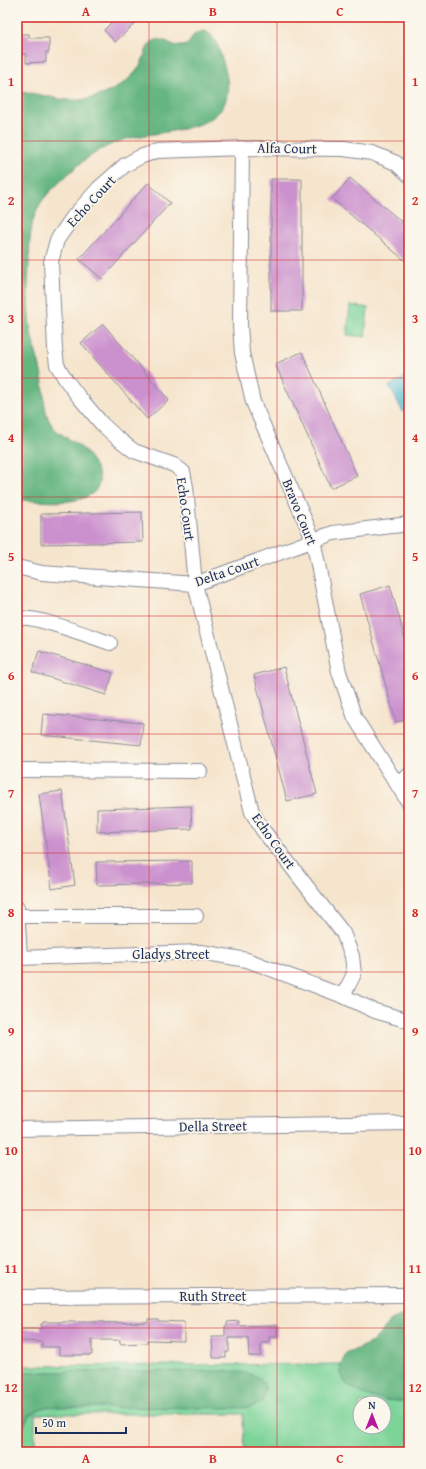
<svg xmlns="http://www.w3.org/2000/svg" width="426" height="1469" font-family="'Gentium Book Plus',serif">
	<style>
		.green { fill: #7cd499; stroke: #4c827c; fill-rule: evenodd }
		.forest { fill: #65b681; stroke: #407270 }
		.water { fill: #56bbd4; stroke: #387599 }
		.building { fill: #cb90ce }
		.lines { fill: none; stroke-linecap: round; stroke-linejoin: round }
		.street-casing { stroke: #888a96; stroke-width: 16 }
		.street { stroke: #fff; stroke-width: 14 }
		.grid { fill: none; stroke: #d62828; stroke-width: 1; stroke-opacity: 0.55 }
		.labels { text-anchor: middle; dominant-baseline: central; stroke-width: 3.5; stroke-linejoin: round; paint-order: stroke }
		.street-label { font-size: 14px; fill: #1b2f5e; stroke: #fbf7ec }
		.neatline { fill: none; stroke: #d62828; stroke-width: 1.5 }
		.grid-label { font-size: 13px; text-anchor: middle; font-weight: bold; fill: #d62828 }
	</style>
	<rect width="100%" height="100%" fill="#fbf7ec"/>
	<filter id="ink" filterUnits="userSpaceOnUse"><feTurbulence type="fractalNoise" baseFrequency=".025" numOctaves="2"/><feDisplacementMap in="SourceGraphic" scale="8" xChannelSelector="R" yChannelSelector="G"/><feConvolveMatrix kernelMatrix="1 2 1 2 8 2 1 2 1" color-interpolation-filters="sRGB"/></filter>
	<filter id="wash" filterUnits="userSpaceOnUse"><feTurbulence type="fractalNoise" baseFrequency=".012" numOctaves="4" result="noise"/><feDisplacementMap in="SourceGraphic" scale="16" xChannelSelector="R" yChannelSelector="G"/><feGaussianBlur stdDeviation="0.9" result="paint"/><feColorMatrix in="noise" values="0 0 0 0 0 0 0 0 0 0 0 0 0 0 0 0 0 1.4 0 .05"/><feComposite in="paint" operator="in"/></filter>
	<g filter="url(#wash)">
		<rect width="100%" height="100%" fill="#f6e5cd"/>
		<path class="green" d="M 350,305 L 368,308 L 365,337 L 347,335 Z
			M 341,1364 L 341,1374 L 368,1396 L 386,1400 L 409,1402 L 409,1452 L 244,1452 L 243,1414 L 35,1414 L 35,1452 L 17,1452 L 17,1366 ZM 360,1403 L 384,1403 L 384,1427 L 360,1427 Z"/>
		<path class="forest" d="M 204,31 C 217,36 219,50 223,62 C 248,137 168,127 123,140 C 98,148 79,163 60,182 C 52,190 43,197 38,208 C 29,225 30,244 29,263 C 28,286 27,309 31,332 C 34,349 41,366 43,383 C 45,397 43,411 51,424 C 58,434 68,438 78,445 C 88,452 104,474 98,486 C 88,509 38,500 17,500 L 17,92 C 41,92 62,104 86,99 C 108,95 130,83 141,64 C 144,58 146,46 152,42 C 162,35 170,46 180,46 C 188,47 190,41 193,36 C 196,32 200,32 204,31 Z
			M 409,1312 L 409,1402 L 386,1400 L 368,1396 L 355,1390 L 345,1383 L 341,1374 L 341,1364 L 346,1354 L 372,1342 L 382,1332 L 389,1321 Z
			M 225,1371 C 235,1371 246,1372 256,1376 C 266,1380 268,1393 261,1402 C 257,1406 249,1407 243,1408 L 46,1407 C 22,1414 21,1430 21,1452 L 17,1452 L 17,1372 Z"/>
		<path class="water" d="M 405,377 L 409,386 L 409,409 L 403,412 L 389,386 Z"/>
		<g id="blocks">
			<path class="building" d="M 117,17 L 142,17 L 115,42 L 104,30 Z
				M 17,34 L 29,34 L 29,38 L 49,38 L 49,52 L 46,52 L 46,62 L 26,63 L 26,54 L 17,54 Z
				M 350,178 L 409,228 L 409,264 L 332,199 Z
				M 271,179 L 302,179 L 302,311 L 271,311 Z
				M 148,183 L 170,203 L 102,279 L 79,259 Z
				M 103,324 L 169,400 L 147,419 L 81,343 Z
				M 302,352 L 357,476 L 331,488 L 275,364 Z
				M 142,512 L 143,542 L 41,544 L 41,514 Z
				M 390,585 L 409,652 L 409,719 L 396,722 L 360,594 Z
				M 39,651 L 113,673 L 106,695 L 32,672 Z
				M 284,667 L 317,794 L 287,801 L 254,675 Z
				M 43,714 L 143,723 L 141,745 L 41,735 Z
				M 62,791 L 75,885 L 52,889 L 39,794 Z
				M 191,806 L 192,829 L 97,832 L 97,809 Z
				M 192,861 L 192,883 L 97,885 L 96,862 Z
				M 148,1319 L 158,1319 L 158,1321 L 184,1322 L 184,1341 L 147,1340 L 147,1343 L 120,1344 L 120,1340 L 92,1340 L 92,1355 L 59,1355 L 59,1347 L 42,1347 L 42,1342 L 21,1341 L 21,1339 L 17,1339 L 17,1329 L 41,1329 L 41,1324 L 43,1324 L 43,1322 L 104,1322 L 104,1323 L 148,1322 Z
				M 239,1321 L 239,1326 L 277,1325 L 277,1337 L 269,1337 L 269,1343 L 261,1343 L 261,1356 L 249,1356 L 248,1338 L 229,1338 L 229,1352 L 226,1352 L 226,1358 L 213,1358 L 212,1337 L 225,1337 L 225,1326 L 227,1326 L 227,1322 Z"/>
		</g>
	</g>
	<g filter="url(#ink)">
		<use href="#blocks" fill-opacity="0" stroke="#888a96" stroke-width="1"/>
		<g class="lines">
			<g class="street-casing">
				<path id="street" d="M 242,148 L 240,325 L 242,353 L 253,402 L 313,539 L 339,672 L 355,718 L 409,803
					M 17,567 L 42,573 L 195,584 L 333,533 L 409,524
					M 17,619 C 29,613 95,638 110,643
					M 17,770 L 200,771
					M 398,786 L 409,775
					M 17,908 L 20,958
					M 18,916 L 196,916
					M 17,958 L 201,952 L 247,960 L 343,996 L 375,1011 L 409,1021
					M 343,996 L 354,974 L 352,956 L 343,933 L 262,829 L 252,812 L 195,584 L 186,487 L 183,472 L 174,465 L 134,451 L 116,437 L 102,424 L 79,397 L 66,380 L 57,365 L 55,349 L 51,262 L 57,240 L 73,217 L 99,188 L 125,165 L 140,157 L 157,151 L 242,148 L 344,149 L 372,153 L 396,163 L 409,175
					M 17,1129 L 409,1123
					M 17,1297 L 409,1295"/>
			</g>
			<use href="#street" class="street"/>
		</g>
	</g>
	<path class="grid" d="M 149,17 L 149,1452M 277,17 L 277,1452M 17,141 L 409,141M 17,260 L 409,260M 17,378 L 409,378M 17,497 L 409,497M 17,616 L 409,616M 17,734 L 409,734M 17,853 L 409,853M 17,972 L 409,972M 17,1091 L 409,1091M 17,1210 L 409,1210M 17,1328 L 409,1328"/>
	<g class="labels">
		<g class="street-label">
			<text transform="translate(287 148) rotate(1)">Alfa Court</text>
			<text transform="translate(91 201) rotate(-47)">Echo Court</text>
			<text transform="translate(186 509) rotate(82)">Echo Court</text>
			<text transform="translate(300 512) rotate(68)">Bravo Court</text>
			<text transform="translate(227 571) rotate(-19)">Delta Court</text>
			<text transform="translate(274 841) rotate(55)">Echo Court</text>
			<text x="171" y="954">Gladys Street</text>
			<text transform="translate(213 1126) rotate(-1)">Della Street</text>
			<text x="213" y="1296">Ruth Street</text>
		</g>
	</g>
	<rect width="426" height="1469" fill="none" stroke="#fbf7ec" stroke-width="44"/>
	<g transform="translate(372 1415)"><circle r="19" fill="#fbf7ec" stroke="#a1a7b3"/>
	<path d="M0-3L7 15L0 10L-7 15Z" fill="#b5179e"/>
	<text y="-6" font-size="11" font-weight="bold" text-anchor="middle" fill="#1b2f5e">N</text>
	</g>
	<path d="M36 1427v6h90v-6" fill="none" stroke="#1b2f5e" stroke-width="2"/>
	<text x="42" y="1427" font-size="12" fill="#1b2f5e" stroke="#fbf7ec" stroke-width="3" paint-order="stroke">50 m</text>
	<rect x="22" y="22" width="382" height="1425" class="neatline"/>
	<g class="grid-label">
		<text x="86" y="16">A</text>
		<text x="213" y="16">B</text>
		<text x="340" y="16">C</text>
		<text x="11" y="86">1</text>
		<text x="415" y="86">1</text>
		<text x="11" y="205">2</text>
		<text x="415" y="205">2</text>
		<text x="11" y="323">3</text>
		<text x="415" y="323">3</text>
		<text x="11" y="442">4</text>
		<text x="415" y="442">4</text>
		<text x="11" y="561">5</text>
		<text x="415" y="561">5</text>
		<text x="11" y="680">6</text>
		<text x="415" y="680">6</text>
		<text x="11" y="798">7</text>
		<text x="415" y="798">7</text>
		<text x="11" y="917">8</text>
		<text x="415" y="917">8</text>
		<text x="11" y="1036">9</text>
		<text x="415" y="1036">9</text>
		<text x="11" y="1155">10</text>
		<text x="415" y="1155">10</text>
		<text x="11" y="1273">11</text>
		<text x="415" y="1273">11</text>
		<text x="11" y="1392">12</text>
		<text x="415" y="1392">12</text>
		<text x="86" y="1463">A</text>
		<text x="213" y="1463">B</text>
		<text x="340" y="1463">C</text>
	</g>
</svg>
